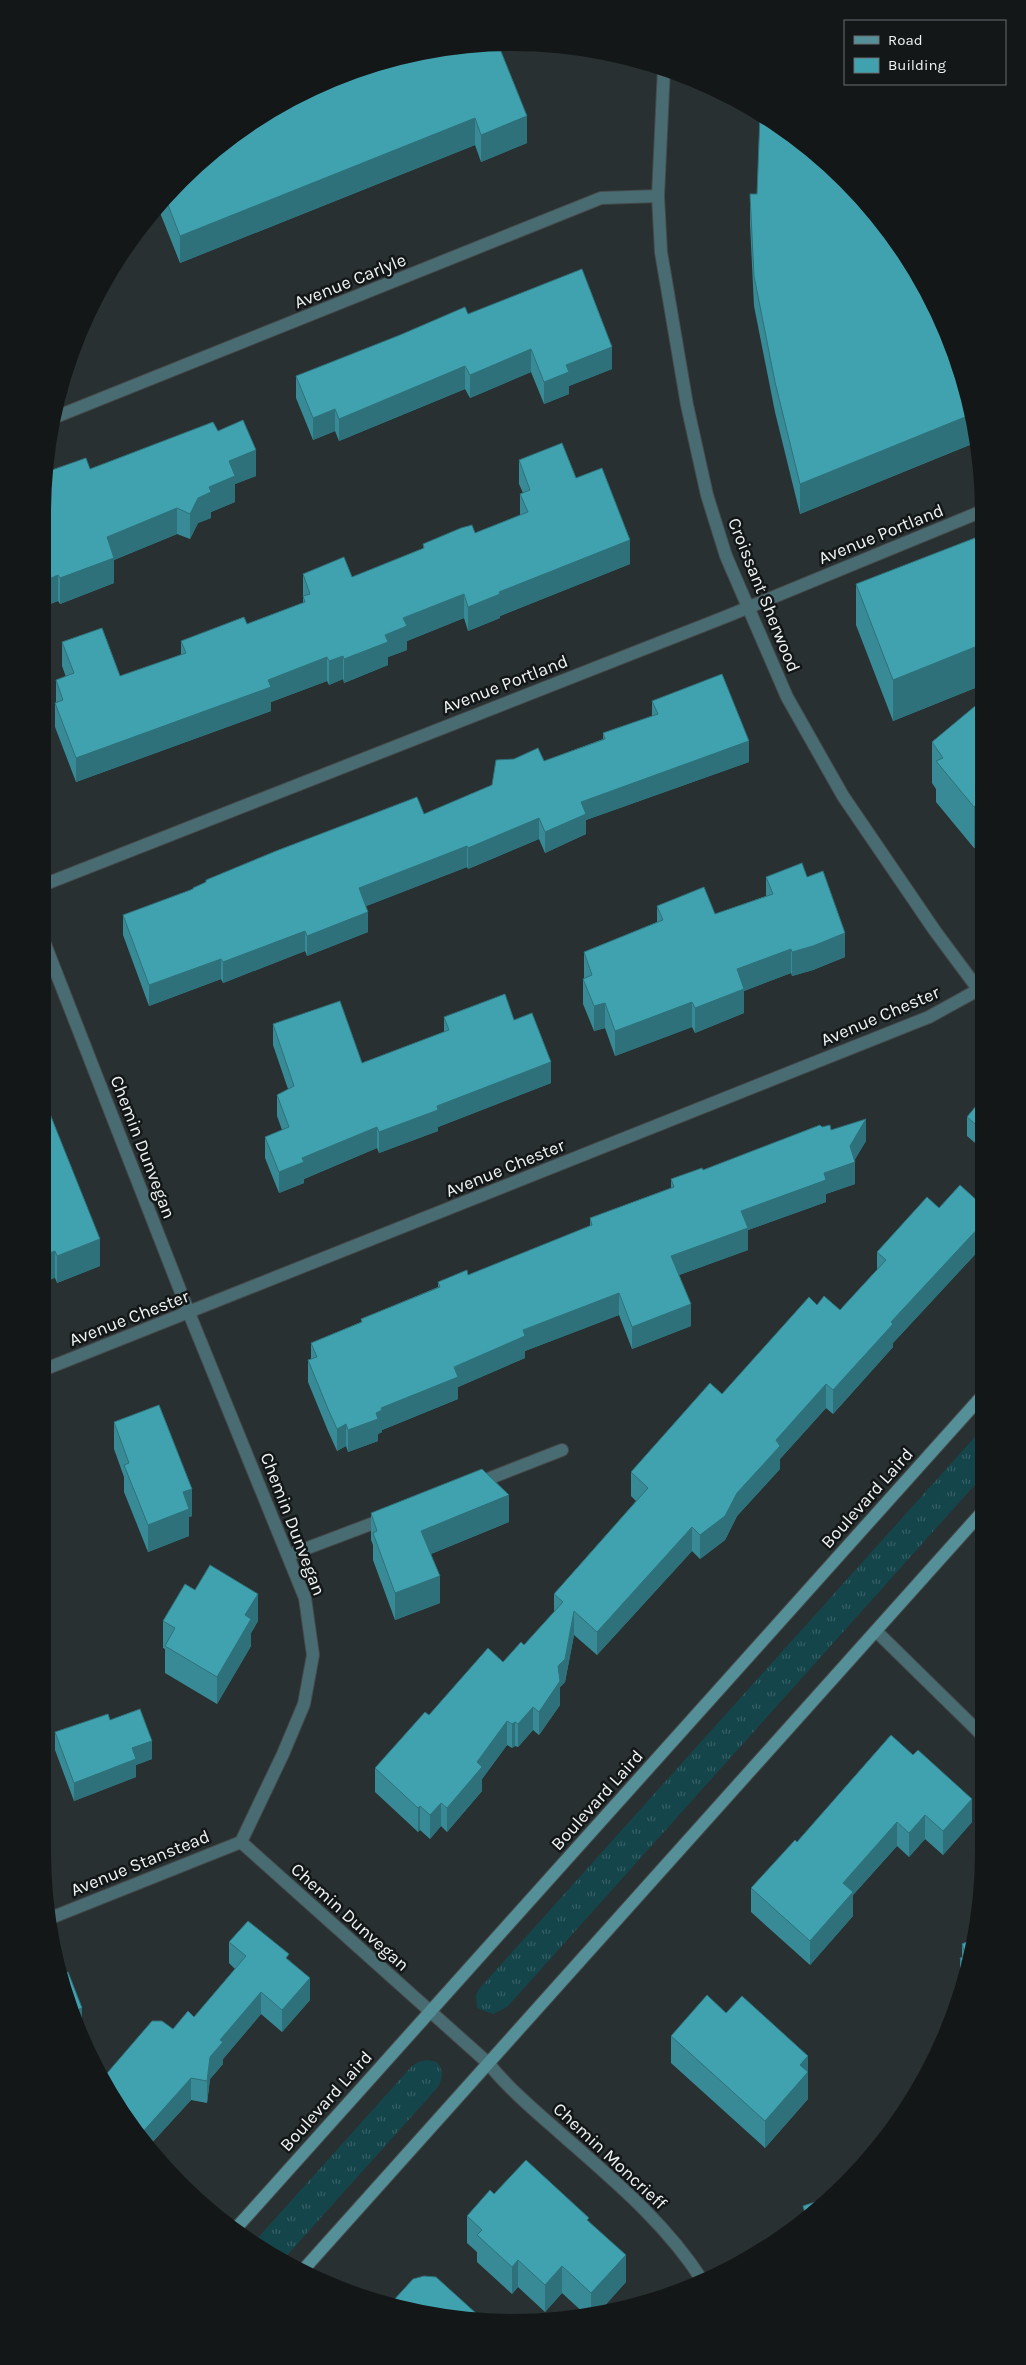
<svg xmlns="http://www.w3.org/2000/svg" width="1026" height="2365" font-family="Karla,sans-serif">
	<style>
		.grass { fill: url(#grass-tufts) }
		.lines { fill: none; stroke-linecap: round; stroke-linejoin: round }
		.lane-casing { stroke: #454b4c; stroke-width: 14 }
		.street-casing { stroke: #454b4c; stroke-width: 14 }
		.secondary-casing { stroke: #454b4c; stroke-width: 14 }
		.lane { stroke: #496c72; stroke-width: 12 }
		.street { stroke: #496c72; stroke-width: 12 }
		.secondary { stroke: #558f97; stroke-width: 12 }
		.wall { fill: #388b96 }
		.shaded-wall { fill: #2e717a }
		.building { fill: #41a2af; stroke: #2e717a }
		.labels { text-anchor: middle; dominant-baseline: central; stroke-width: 5; stroke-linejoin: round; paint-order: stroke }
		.street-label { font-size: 18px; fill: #eef3f3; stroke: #141718 }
	</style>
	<defs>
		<pattern id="grass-tufts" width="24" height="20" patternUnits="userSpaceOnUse" patternTransform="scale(1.25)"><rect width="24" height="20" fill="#13454b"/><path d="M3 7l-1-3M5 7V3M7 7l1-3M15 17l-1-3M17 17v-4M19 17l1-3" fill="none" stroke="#366065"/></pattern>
	</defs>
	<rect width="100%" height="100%" fill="#293031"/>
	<path class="grass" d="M 982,1429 L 982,1477 L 507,2007 L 493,2014 L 477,2008 L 476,1995 L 479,1989 Z
		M 427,2060 L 437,2062 C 444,2072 443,2076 438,2087 L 282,2261 L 255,2241 L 412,2066 L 418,2062 Z"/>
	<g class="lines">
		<g class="lane-casing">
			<path id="lane" d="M 475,1484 L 562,1450
				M 289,1555 L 387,1518"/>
		</g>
		<g class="street-casing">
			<path id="street" d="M 664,68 L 658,196 L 661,252 L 687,405 L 707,495 L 726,556 L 787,697 L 843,796 L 935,931 L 981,993
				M 58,416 L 601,198 L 658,196
				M 43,885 L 725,617 L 980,512
				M 43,939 L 189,1313 L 305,1598 L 313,1655 L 304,1704 L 283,1754 L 241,1842 L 488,2063 C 509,2089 534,2110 559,2132 C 611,2178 665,2222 702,2280
				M 43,1370 L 929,1017 L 978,990
				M 876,1631 L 983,1736
				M 53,1917 L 241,1842"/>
		</g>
		<g class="secondary-casing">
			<path id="secondary" d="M 238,2226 L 982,1396
				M 304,2269 L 983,1511"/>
		</g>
		<use href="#lane" class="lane"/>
		<use href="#street" class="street"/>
		<use href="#secondary" class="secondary"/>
	</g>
	<path class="wall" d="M 392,58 L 527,143 L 481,162 L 475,145 L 180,263 L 157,205 L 159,203 L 227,140 Z
		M 750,194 L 757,194 L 948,333 L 977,442 L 800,514 L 775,412 L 754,306 L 750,224 Z
		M 468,314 L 612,369 L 569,386 L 569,394 L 544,404 L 531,372 L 470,398 L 465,389 L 339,441 L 335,431 L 313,440 L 296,398 L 296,376 Z
		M 218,431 L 256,476 L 235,484 L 235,502 L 211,512 L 211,518 L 198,523 L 190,539 L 177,534 L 114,560 L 114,583 L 60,604 L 58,601 L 42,607 L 90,469 Z
		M 519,460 L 576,478 L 630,564 L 500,616 L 500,618 L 468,631 L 464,618 L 407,641 L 407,650 L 388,657 L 388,665 L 344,683 L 343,679 L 329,685 L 327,681 L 271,702 L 271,711 L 76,782 L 55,727 L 55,703 L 56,703 L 56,680 L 66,677 L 62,666 L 62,642 L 120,676 L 181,655 L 181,641 L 247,624 L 303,603 L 303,574 L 352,577 L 423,549 L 423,544 L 475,533 L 520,515 L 520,494 L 523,493 L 519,484 Z
		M 980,536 L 980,686 L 893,721 L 856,625 L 856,584 Z
		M 652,701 L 749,762 L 586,820 L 586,834 L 545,853 L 539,839 L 468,869 L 467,867 L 366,906 L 368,932 L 307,956 L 305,951 L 223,983 L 221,979 L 149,1006 L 123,935 L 123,915 L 193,890 L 193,888 L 424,814 L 492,785 L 544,761 L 603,739 L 603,733 L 652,716 Z
		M 980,702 L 981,844 L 980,843 L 974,848 L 936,802 L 936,789 L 932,783 L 932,742 Z
		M 766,877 L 807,877 L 845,957 L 813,970 L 792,976 L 791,973 L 744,991 L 744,1013 L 695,1033 L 692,1027 L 615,1056 L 605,1028 L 594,1031 L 583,1004 L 583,979 L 584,978 L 584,952 L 657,922 L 657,906 L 715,914 L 766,896 Z
		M 444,1017 L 514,1020 L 551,1083 L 438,1127 L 438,1131 L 379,1153 L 377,1148 L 304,1179 L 304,1183 L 279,1193 L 265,1158 L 265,1137 L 282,1130 L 277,1116 L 277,1095 L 288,1089 L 273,1045 L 273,1024 L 362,1063 L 444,1032 Z
		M 981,1100 L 981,1148 L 967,1136 L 967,1117 Z
		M 42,1117 L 100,1266 L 57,1283 L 55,1278 Z
		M 822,1127 L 866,1141 L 854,1160 L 855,1184 L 826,1194 L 826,1202 L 748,1230 L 748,1250 L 679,1275 L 691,1326 L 632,1349 L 619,1315 L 525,1351 L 525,1358 L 458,1387 L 458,1399 L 382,1430 L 382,1432 L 378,1434 L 378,1441 L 348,1452 L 346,1446 L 337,1451 L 328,1431 L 308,1382 L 308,1360 L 311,1359 L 311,1343 L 361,1322 L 361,1319 L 438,1287 L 438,1282 L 468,1275 L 590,1226 L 590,1218 L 671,1188 L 671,1179 L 703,1170 Z
		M 982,1205 L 982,1247 L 893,1343 L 893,1347 L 833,1414 L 826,1408 L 780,1459 L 780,1469 L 737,1516 L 725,1540 L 700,1559 L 692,1551 L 597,1655 L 574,1635 L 565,1682 L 560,1687 L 560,1705 L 539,1735 L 533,1730 L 518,1747 L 515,1746 L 512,1748 L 507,1745 L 482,1779 L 482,1791 L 447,1832 L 441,1826 L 430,1839 L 420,1830 L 418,1832 L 375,1792 L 375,1768 L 429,1715 L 503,1662 L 524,1645 L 554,1612 L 554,1594 L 636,1501 L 631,1496 L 631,1472 L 722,1394 L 817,1305 L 840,1310 L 877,1270 L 877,1252 L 939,1208 Z
		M 114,1422 L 192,1516 L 189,1517 L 189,1536 L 148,1552 L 124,1492 L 124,1477 L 114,1449 Z
		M 371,1513 L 509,1522 L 431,1554 L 440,1603 L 395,1620 L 373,1560 L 373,1545 L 371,1540 Z
		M 195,1590 L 258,1621 L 251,1633 L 251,1646 L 217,1704 L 165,1673 L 165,1649 L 163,1648 L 163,1621 Z
		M 55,1732 L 152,1759 L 136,1765 L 136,1777 L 74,1801 L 55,1750 Z
		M 891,1735 L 972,1822 L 943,1855 L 925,1839 L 909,1857 L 897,1846 L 853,1895 L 853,1916 L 810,1965 L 751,1912 L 751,1888 L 797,1842 Z
		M 969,1941 L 962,1982 L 960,1977 L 960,1958 L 962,1958 L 962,1944 Z
		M 229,1942 L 289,1960 L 310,2000 L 282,2032 L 261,2014 L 223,2059 L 223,2064 L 210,2079 L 207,2103 L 191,2100 L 148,2147 L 105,2087 L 173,2029 L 194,2017 L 235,1969 L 229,1963 Z
		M 726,2013 L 808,2072 L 808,2099 L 765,2148 L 671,2063 L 671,2036 Z
		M 494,2194 L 589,2221 L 626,2282 L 598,2313 L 587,2316 L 562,2293 L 545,2312 L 518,2287 L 512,2294 L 477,2262 L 477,2252 L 467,2243 L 467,2216 Z"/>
	<path class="shaded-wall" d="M 527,116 L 527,143 L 481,162 L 481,135 Z
		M 475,118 L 475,145 L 180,263 L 180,236 Z
		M 612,347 L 612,369 L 569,386 L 569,394 L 544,404 L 544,382 L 566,365 Z
		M 531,349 L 531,372 L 470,398 L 470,375 Z
		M 465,366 L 465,389 L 339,441 L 339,419 Z
		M 335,409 L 335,431 L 313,440 L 313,418 Z
		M 970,415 L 977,442 L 800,514 L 800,484 Z
		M 256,450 L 256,476 L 235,484 L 235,502 L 211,512 L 211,518 L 198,523 L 190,539 L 190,514 L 198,498 L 209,487 L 229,461 Z
		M 177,508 L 177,534 L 114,560 L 114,583 L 60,604 L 60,578 L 107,537 Z
		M 630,540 L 630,564 L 500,616 L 500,618 L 468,631 L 468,607 L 499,592 Z
		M 58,575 L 58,601 L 42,607 L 42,582 Z
		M 464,594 L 464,618 L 407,641 L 407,650 L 388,657 L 388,665 L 344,683 L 344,659 L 385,635 L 403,618 Z
		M 980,645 L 980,686 L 893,721 L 893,680 Z
		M 343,656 L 343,679 L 329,685 L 329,661 Z
		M 327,657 L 327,681 L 271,702 L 271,711 L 76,782 L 76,758 L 268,680 Z
		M 749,741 L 749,762 L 586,820 L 586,834 L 545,853 L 545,832 L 581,802 Z
		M 980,802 L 980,843 L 974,848 L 974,807 Z
		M 539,818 L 539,839 L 468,869 L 468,848 Z
		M 467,846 L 467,867 L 359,909 L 359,888 Z
		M 368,912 L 368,932 L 307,956 L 307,936 Z
		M 305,931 L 305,951 L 223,983 L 223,962 Z
		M 845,933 L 845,957 L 813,970 L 792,976 L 792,952 Z
		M 791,949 L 791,973 L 744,991 L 744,1013 L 695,1033 L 695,1008 L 737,969 Z
		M 221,959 L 221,979 L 149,1006 L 149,985 Z
		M 692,1002 L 692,1027 L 615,1056 L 615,1031 Z
		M 605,1003 L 605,1028 L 594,1031 L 594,1006 Z
		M 551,1062 L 551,1083 L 438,1127 L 438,1131 L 379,1153 L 379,1132 L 437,1106 Z
		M 866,1119 L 866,1141 L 853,1163 L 855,1162 L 855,1184 L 826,1194 L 826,1202 L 748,1230 L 748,1250 L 671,1278 L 671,1256 L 741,1211 L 824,1173 L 850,1146 Z
		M 377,1127 L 377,1148 L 304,1179 L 304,1183 L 279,1193 L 279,1172 L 302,1158 Z
		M 982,1224 L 982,1247 L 893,1343 L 893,1347 L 833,1414 L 833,1390 L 891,1322 Z
		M 100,1239 L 100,1266 L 57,1283 L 57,1256 Z
		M 55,1251 L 55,1278 L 42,1283 L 42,1256 Z
		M 619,1293 L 619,1315 L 525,1351 L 525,1358 L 458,1387 L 458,1399 L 382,1430 L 382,1432 L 378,1434 L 378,1441 L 348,1452 L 348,1430 L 376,1413 L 381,1408 L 523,1330 Z
		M 691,1304 L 691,1326 L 632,1349 L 632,1327 Z
		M 826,1384 L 826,1408 L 780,1459 L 780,1469 L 737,1516 L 725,1540 L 700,1559 L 700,1535 L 737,1493 L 776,1440 Z
		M 346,1424 L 346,1446 L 337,1451 L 337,1429 Z
		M 192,1489 L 192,1516 L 189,1517 L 189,1536 L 148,1552 L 148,1525 L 183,1492 Z
		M 509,1495 L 509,1522 L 421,1558 L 421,1531 Z
		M 692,1527 L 692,1551 L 597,1655 L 597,1632 Z
		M 440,1576 L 440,1603 L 395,1620 L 395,1593 Z
		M 258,1594 L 258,1621 L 251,1633 L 251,1646 L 217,1704 L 217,1677 L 245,1615 Z
		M 574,1611 L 574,1635 L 565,1682 L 560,1687 L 560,1705 L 539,1735 L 539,1712 L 558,1666 Z
		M 533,1707 L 533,1730 L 518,1747 L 518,1724 Z
		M 507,1721 L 507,1745 L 482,1779 L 482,1791 L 447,1832 L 447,1808 L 477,1762 Z
		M 515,1722 L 515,1746 L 512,1748 L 512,1724 Z
		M 152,1741 L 152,1759 L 136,1765 L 136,1777 L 74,1801 L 74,1783 L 132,1748 Z
		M 972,1799 L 972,1822 L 943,1855 L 943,1831 Z
		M 441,1803 L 441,1826 L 430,1839 L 430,1815 Z
		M 420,1806 L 420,1830 L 418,1832 L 418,1808 Z
		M 925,1815 L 925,1839 L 909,1857 L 909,1833 Z
		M 897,1822 L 897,1846 L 853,1895 L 853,1916 L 810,1965 L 810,1941 L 843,1883 Z
		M 310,1978 L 310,2000 L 282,2032 L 282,2010 Z
		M 261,1992 L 261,2014 L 223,2059 L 223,2064 L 210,2079 L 207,2103 L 207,2081 L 210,2057 L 220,2040 Z
		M 82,2008 L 82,2027 L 79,2028 L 72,2012 Z
		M 808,2056 L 808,2099 L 765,2148 L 765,2121 L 800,2065 Z
		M 191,2078 L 191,2100 L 148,2147 L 140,2135 Z
		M 626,2255 L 626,2282 L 598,2313 L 591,2315 L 591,2293 Z
		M 518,2260 L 518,2287 L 512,2294 L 512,2267 Z
		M 562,2266 L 562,2293 L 545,2312 L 545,2285 Z"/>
	<path class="building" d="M 483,43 L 498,44 L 527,116 L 481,135 L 475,118 L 180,236 L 165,197 L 227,140 L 305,91 L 392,58 Z
		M 760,115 L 775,122 L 886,226 L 948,333 L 970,415 L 800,484 L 775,382 L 754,276 L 750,194 L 757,194 Z
		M 582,269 L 612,347 L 566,365 L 569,372 L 544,382 L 531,349 L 470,375 L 465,366 L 339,419 L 335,409 L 313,418 L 296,376 L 400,335 L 465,307 L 468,314 Z
		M 243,420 L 256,450 L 229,461 L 235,476 L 209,487 L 211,492 L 198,498 L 190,514 L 177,508 L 107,537 L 114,558 L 60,578 L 58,575 L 42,582 L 42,513 L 49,471 L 86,458 L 90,469 L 213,422 L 218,431 Z
		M 562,443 L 576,478 L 602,468 L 630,540 L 499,592 L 500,594 L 468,607 L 464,594 L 403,618 L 407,626 L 385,635 L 388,642 L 344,659 L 343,656 L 329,661 L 327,657 L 268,680 L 271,687 L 76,758 L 55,703 L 63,700 L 56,680 L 74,673 L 62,642 L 102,628 L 120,676 L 186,653 L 181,641 L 244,617 L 247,624 L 305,602 L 303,596 L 310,594 L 303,574 L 344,557 L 352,577 L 424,548 L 423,544 L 461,528 L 472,525 L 475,533 L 528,512 L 520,494 L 530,490 L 519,460 Z
		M 980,536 L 980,645 L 893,680 L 856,584 Z
		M 722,674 L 749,741 L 581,802 L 586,814 L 545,832 L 539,818 L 468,848 L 467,846 L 359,888 L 368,912 L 307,936 L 305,931 L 223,962 L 221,959 L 149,985 L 123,915 L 193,889 L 193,888 L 206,882 L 206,880 L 276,851 L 417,797 L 424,814 L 492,785 L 496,760 L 514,759 L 538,748 L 544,761 L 605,739 L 603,733 L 658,714 L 652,701 Z
		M 980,702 L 980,803 L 980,802 L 974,807 L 936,761 L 943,758 L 932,742 Z
		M 802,863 L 807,877 L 823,871 L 845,933 L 813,946 L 792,952 L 791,949 L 737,969 L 744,989 L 695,1008 L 692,1002 L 615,1031 L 605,1003 L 594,1006 L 583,979 L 592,975 L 584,952 L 663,920 L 657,906 L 704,887 L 715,914 L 773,894 L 766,877 Z
		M 505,994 L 514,1020 L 532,1013 L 551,1062 L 437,1106 L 438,1110 L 379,1132 L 377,1127 L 302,1158 L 304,1162 L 279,1172 L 265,1137 L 289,1127 L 277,1095 L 294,1086 L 273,1024 L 340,1001 L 362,1063 L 449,1030 L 444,1017 Z
		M 981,1100 L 981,1129 L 967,1117 Z
		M 50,1114 L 100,1239 L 57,1256 L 55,1251 L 42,1256 L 42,1117 Z
		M 866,1119 L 850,1146 L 855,1162 L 824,1173 L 826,1180 L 741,1211 L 748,1228 L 671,1256 L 691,1304 L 632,1327 L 619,1293 L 523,1330 L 525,1336 L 454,1367 L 458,1377 L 381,1408 L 382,1410 L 376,1413 L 378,1419 L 348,1430 L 346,1424 L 337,1429 L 328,1409 L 308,1360 L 317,1357 L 311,1343 L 362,1322 L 361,1319 L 440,1287 L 438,1282 L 467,1270 L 468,1275 L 592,1225 L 590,1218 L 674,1187 L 671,1179 L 702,1168 L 703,1170 L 820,1125 L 822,1127 L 830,1125 L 831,1130 Z
		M 960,1185 L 982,1205 L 982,1224 L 891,1322 L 893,1324 L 833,1390 L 826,1384 L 776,1440 L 780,1446 L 737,1493 L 725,1516 L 700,1535 L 692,1527 L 597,1632 L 574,1611 L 565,1659 L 558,1666 L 560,1681 L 539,1712 L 533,1707 L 518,1724 L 515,1722 L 512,1724 L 507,1721 L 477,1762 L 482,1767 L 447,1808 L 441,1803 L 430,1815 L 420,1806 L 418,1808 L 375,1768 L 425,1712 L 429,1715 L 488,1648 L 503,1662 L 521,1642 L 524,1645 L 563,1602 L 554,1594 L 648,1488 L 631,1472 L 710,1383 L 722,1394 L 809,1297 L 817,1305 L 824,1296 L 840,1310 L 886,1260 L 877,1252 L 927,1197 L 939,1208 Z
		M 159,1405 L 192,1489 L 183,1492 L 189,1509 L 148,1525 L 124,1465 L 129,1463 L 114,1422 Z
		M 482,1469 L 509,1495 L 421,1531 L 440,1576 L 395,1593 L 373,1533 L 377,1531 L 371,1513 Z
		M 210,1565 L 258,1594 L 245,1615 L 251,1619 L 217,1677 L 165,1646 L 175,1628 L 163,1621 L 185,1584 L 195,1590 Z
		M 140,1709 L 152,1741 L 132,1748 L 136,1759 L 74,1783 L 55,1732 L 108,1714 L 110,1720 Z
		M 891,1735 L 913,1755 L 918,1750 L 972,1799 L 943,1831 L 925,1815 L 909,1833 L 897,1822 L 843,1883 L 853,1892 L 810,1941 L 751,1888 L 795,1840 L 797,1842 Z
		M 248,1921 L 289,1954 L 286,1958 L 310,1978 L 282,2010 L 261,1992 L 220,2040 L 223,2042 L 210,2057 L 207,2081 L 191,2078 L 140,2135 L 105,2087 L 102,2079 L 152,2021 L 162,2021 L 173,2029 L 188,2011 L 194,2017 L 246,1956 L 229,1942 Z
		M 969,1941 L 966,1956 L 962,1944 Z
		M 966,1956 L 964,1969 L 960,1958 Z
		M 68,1972 L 82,2008 L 72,2012 L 68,2004 L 63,1974 Z
		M 707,1995 L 726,2013 L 742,1996 L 808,2056 L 800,2065 L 808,2072 L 765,2121 L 671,2036 Z
		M 526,2160 L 589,2218 L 587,2220 L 626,2255 L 591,2293 L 562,2266 L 545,2285 L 518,2260 L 512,2267 L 477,2235 L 482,2230 L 467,2216 L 490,2190 L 494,2194 Z
		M 821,2200 L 805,2213 L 803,2206 Z
		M 424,2276 L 436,2277 L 478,2315 L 421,2314 L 392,2302 L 413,2279 Z"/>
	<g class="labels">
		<g class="street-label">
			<text transform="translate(350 281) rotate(-22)">Avenue Carlyle</text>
			<text transform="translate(881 534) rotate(-22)">Avenue Portland</text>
			<text transform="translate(764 595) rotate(68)">Croissant Sherwood</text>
			<text transform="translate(505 684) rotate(-21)">Avenue Portland</text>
			<text transform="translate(880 1016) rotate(-23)">Avenue Chester</text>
			<text transform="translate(143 1147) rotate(69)">Chemin Dunvegan</text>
			<text transform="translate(505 1168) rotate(-22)">Avenue Chester</text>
			<text transform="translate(129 1318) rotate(-21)">Avenue Chester</text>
			<text transform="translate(867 1498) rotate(-48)">Boulevard Laird</text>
			<text transform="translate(293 1524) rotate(69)">Chemin Dunvegan</text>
			<text transform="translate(597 1800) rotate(-48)">Boulevard Laird</text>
			<text transform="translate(140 1863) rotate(-22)">Avenue Stanstead</text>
			<text transform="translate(350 1917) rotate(42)">Chemin Dunvegan</text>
			<text transform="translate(326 2101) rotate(-48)">Boulevard Laird</text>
			<text transform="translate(610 2156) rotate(43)">Chemin Moncrieff</text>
		</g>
	</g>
	<path d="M0 0H1026V2365H0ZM513 51H513A462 462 0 0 1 975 513V1852A462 462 0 0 1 513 2314H513A462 462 0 0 1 51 1852V513A462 462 0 0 1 513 51Z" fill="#141718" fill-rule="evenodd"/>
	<rect x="844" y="20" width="162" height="65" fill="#141718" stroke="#6b6f70"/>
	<rect x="854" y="36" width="25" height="8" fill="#558f97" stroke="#6b6f70"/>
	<text x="888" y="45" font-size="15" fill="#eef3f3">Road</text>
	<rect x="854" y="58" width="25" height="15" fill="#41a2af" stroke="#6b6f70"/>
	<text x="888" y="70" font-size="15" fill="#eef3f3">Building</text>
</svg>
